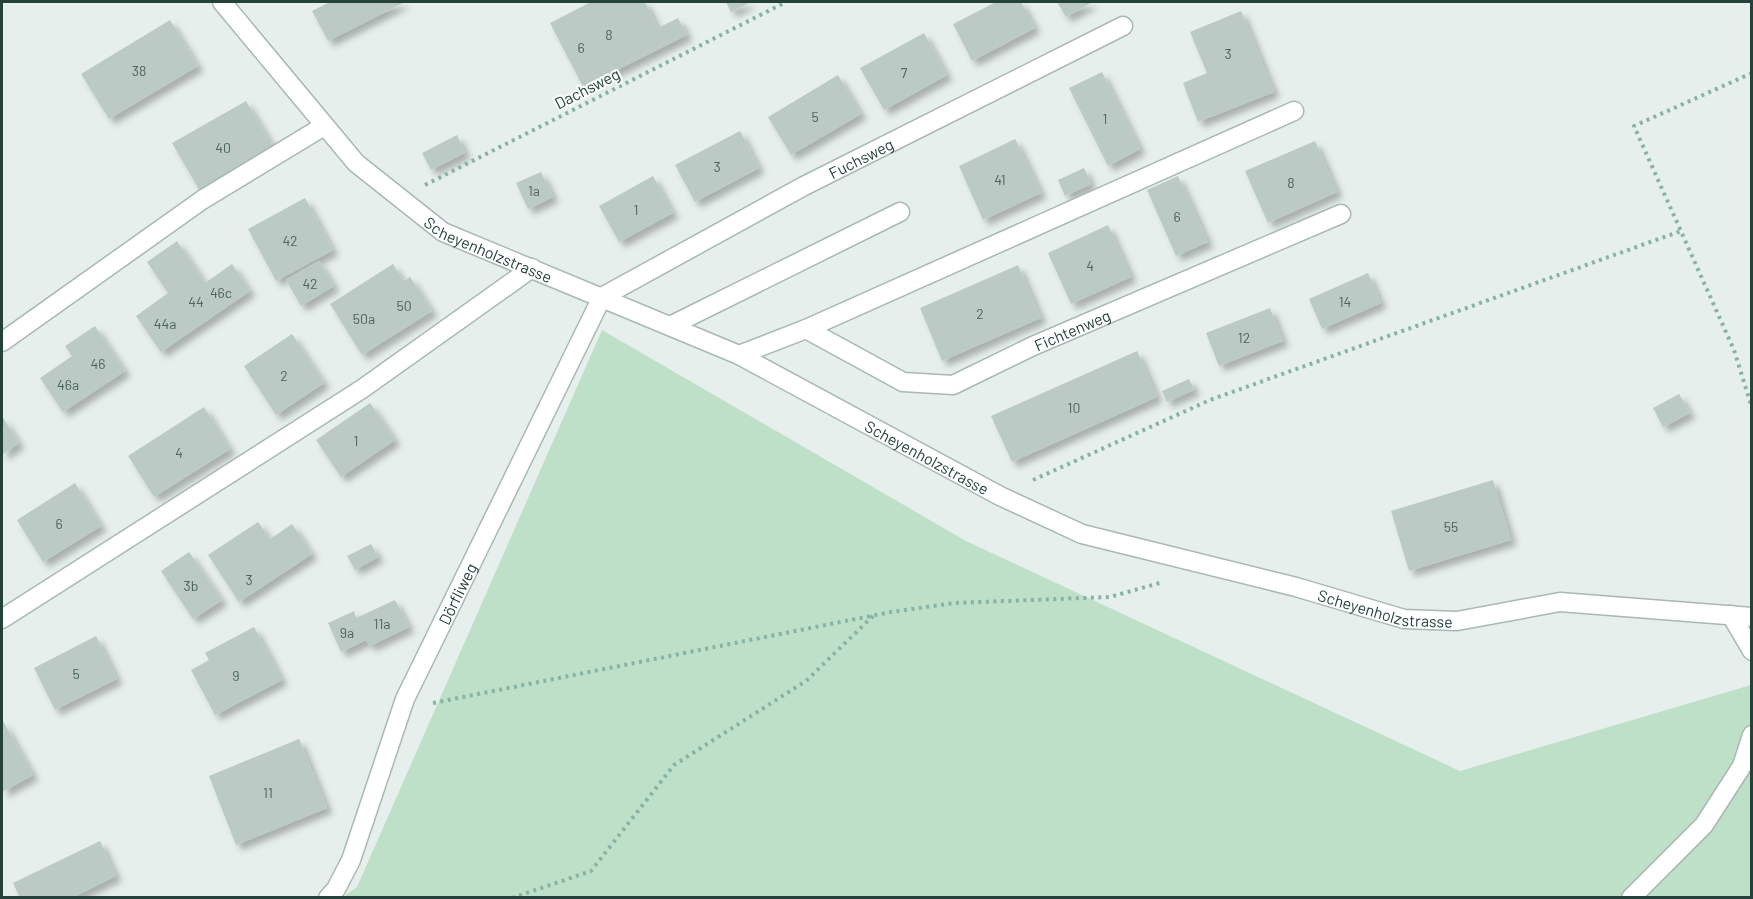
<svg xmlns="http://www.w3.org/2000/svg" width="1753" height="899" font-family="Barlow,sans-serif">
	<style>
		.green { fill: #bfe0c8 }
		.building { fill: #bbcac4; filter: url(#shadow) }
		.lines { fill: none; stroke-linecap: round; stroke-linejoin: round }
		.minor-casing { stroke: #a8b8b2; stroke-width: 21 }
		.path { stroke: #86b3a5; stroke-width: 4; stroke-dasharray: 3 4.5; stroke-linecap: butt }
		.minor { stroke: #fff; stroke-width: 18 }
		.labels { text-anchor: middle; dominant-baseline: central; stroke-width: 4.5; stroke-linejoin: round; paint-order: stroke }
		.number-label { font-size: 14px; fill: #4a645c }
		.street-label { font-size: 16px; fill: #24423a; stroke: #f7fbf9 }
	</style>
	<defs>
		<filter id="shadow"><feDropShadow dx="5.5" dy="5.5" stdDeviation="3" flood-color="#0004"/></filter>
	</defs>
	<rect width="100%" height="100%" fill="#e6efeb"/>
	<path class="green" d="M 602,330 L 966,541 L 1460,771 L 1751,685 L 1751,897 L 342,898 L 357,887 Z"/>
	<path class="building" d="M 330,2 L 405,2 L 328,41 L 312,11 Z
		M 591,2 L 645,2 L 658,28 L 678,18 L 687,35 L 583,87 L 550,23 Z
		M 726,2 L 751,2 L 731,12 Z
		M 996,2 L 1021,2 L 1035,28 L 972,61 L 953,24 Z
		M 1057,2 L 1093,2 L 1066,17 Z
		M 1241,11 L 1274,92 L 1198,122 L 1183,83 L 1207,73 L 1190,32 Z
		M 170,20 L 198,66 L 109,119 L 81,74 Z
		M 924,33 L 947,75 L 884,110 L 860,68 Z
		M 1102,72 L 1140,149 L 1108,166 L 1069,88 Z
		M 838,75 L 861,114 L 791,155 L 768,117 Z
		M 246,101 L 275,150 L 201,193 L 172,143 Z
		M 740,131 L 759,168 L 695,202 L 675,165 Z
		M 457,135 L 465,153 L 431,170 L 422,153 Z
		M 1015,139 L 1041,193 L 983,220 L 959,166 Z
		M 1315,141 L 1337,192 L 1268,223 L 1245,171 Z
		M 1084,168 L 1091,184 L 1065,196 L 1058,180 Z
		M 541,172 L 553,197 L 528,209 L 516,183 Z
		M 653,176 L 673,213 L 619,242 L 599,206 Z
		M 1178,176 L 1208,242 L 1176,256 L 1147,190 Z
		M 305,198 L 333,250 L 276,281 L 248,229 Z
		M 1108,225 L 1131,277 L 1071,304 L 1048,253 Z
		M 177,241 L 205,283 L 232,264 L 250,291 L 161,352 L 136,316 L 168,293 L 147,262 Z
		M 319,261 L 334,286 L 301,306 L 286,280 Z
		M 393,264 L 403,281 L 410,277 L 432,311 L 362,355 L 330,304 Z
		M 1018,265 L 1041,318 L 942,361 L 920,308 Z
		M 1368,273 L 1381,303 L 1322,329 L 1309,299 Z
		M 1270,308 L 1283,341 L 1219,366 L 1206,333 Z
		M 95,326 L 125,371 L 63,412 L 40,378 L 72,356 L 65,346 Z
		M 292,334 L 324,383 L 276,415 L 244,366 Z
		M 1137,351 L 1157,397 L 1012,462 L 991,416 Z
		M 1189,379 L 1194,390 L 1167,402 L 1162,391 Z
		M 1679,394 L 1690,413 L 1663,427 L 1653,408 Z
		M 370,403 L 395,440 L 341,477 L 316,440 Z
		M 204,407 L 230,449 L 154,497 L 128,456 Z
		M 2,416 L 19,443 L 2,455 Z
		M 1493,480 L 1511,540 L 1409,571 L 1391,511 Z
		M 75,483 L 101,526 L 43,562 L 17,520 Z
		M 258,522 L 270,539 L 292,524 L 312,554 L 239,602 L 208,555 Z
		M 371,544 L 378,557 L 355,570 L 347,556 Z
		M 189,552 L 222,600 L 193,619 L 161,571 Z
		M 395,600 L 409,627 L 370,646 L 366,640 L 341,652 L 328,623 L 354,611 L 356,618 Z
		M 254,627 L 282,680 L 215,715 L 191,670 L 209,660 L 205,653 Z
		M 96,636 L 117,679 L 55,710 L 34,668 Z
		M 3,721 L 33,775 L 2,792 L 2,722 Z
		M 299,739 L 327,808 L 236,845 L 209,776 Z
		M 100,841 L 116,876 L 72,898 L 20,898 L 13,883 Z"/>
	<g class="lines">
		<g class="minor-casing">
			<g id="minor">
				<path id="s1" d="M 222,2 L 356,163 L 443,232 L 739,355 L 1000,496 L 1082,534 L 1296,587 L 1404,619 L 1457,621 L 1560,602 L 1752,617"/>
				<path d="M 670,326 L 900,212"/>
				<path id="s2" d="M 806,329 L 903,382 L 953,385 L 1033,346 L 1341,214"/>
				<path d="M 2,342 L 202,200 L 324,126"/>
				<path d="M 739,355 L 806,329 L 1294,111"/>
				<path d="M 1731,615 L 1752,651"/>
				<path d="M 2,619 L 362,389 L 532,268"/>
				<path id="s3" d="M 328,898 L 336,889 L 351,860 L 405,699 L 602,297 L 804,186 L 1123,26"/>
				<path d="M 1631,898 L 1704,825 L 1742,766 L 1752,735"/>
			</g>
		</g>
		<path class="path" d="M 1752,73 L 1634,126 L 1734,350 L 1752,408
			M 425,185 L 786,2
			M 1033,480 L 1210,400 L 1681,231
			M 433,703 L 891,612 L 954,603 L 1110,597 L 1163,582
			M 512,898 L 591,871 L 674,765 L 806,681 L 873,616"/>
		<use href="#minor" class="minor"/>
	</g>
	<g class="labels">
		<g class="number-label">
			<text x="609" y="34">8</text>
			<text x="581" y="47">6</text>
			<text x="1228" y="53">3</text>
			<text x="139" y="70">38</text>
			<text x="904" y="72">7</text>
			<text x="815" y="116">5</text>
			<text x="1105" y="118">1</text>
			<text x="223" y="147">40</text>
			<text x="717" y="166">3</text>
			<text x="1000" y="179">41</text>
			<text x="1291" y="182">8</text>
			<text x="534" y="190">1a</text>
			<text x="636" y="209">1</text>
			<text x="1177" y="216">6</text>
			<text x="290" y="240">42</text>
			<text x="1090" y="265">4</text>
			<text x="310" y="283">42</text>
			<text x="221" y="292">46c</text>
			<text x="196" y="301">44</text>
			<text x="1345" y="301">14</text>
			<text x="404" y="305">50</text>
			<text x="980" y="313">2</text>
			<text x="364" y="318">50a</text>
			<text x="165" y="323">44a</text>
			<text x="1244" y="337">12</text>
			<text x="98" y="363">46</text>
			<text x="284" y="375">2</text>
			<text x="68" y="384">46a</text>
			<text x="1074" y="407">10</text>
			<text x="356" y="440">1</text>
			<text x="179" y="452">4</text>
			<text x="59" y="523">6</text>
			<text x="1451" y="526">55</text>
			<text x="249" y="579">3</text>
			<text x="191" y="585">3b</text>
			<text x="382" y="623">11a</text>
			<text x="347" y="632">9a</text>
			<text x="76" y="673">5</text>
			<text x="236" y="675">9</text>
			<text x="268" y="792">11</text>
		</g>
		<g class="street-label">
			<text transform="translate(587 88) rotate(-27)">Dachsweg</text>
			<text stroke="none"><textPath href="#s3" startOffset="956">Fuchsweg</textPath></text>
			<text stroke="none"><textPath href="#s1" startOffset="369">Scheyenholzstrasse</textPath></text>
			<text stroke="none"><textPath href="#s2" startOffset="292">Fichtenweg</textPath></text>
			<text stroke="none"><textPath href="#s1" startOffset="855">Scheyenholzstrasse</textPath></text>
			<text stroke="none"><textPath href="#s3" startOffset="332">Dörfliweg</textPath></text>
			<text stroke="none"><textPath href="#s1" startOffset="1341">Scheyenholzstrasse</textPath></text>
		</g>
	</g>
	<rect width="1753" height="899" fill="none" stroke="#24423a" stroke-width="6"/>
</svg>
